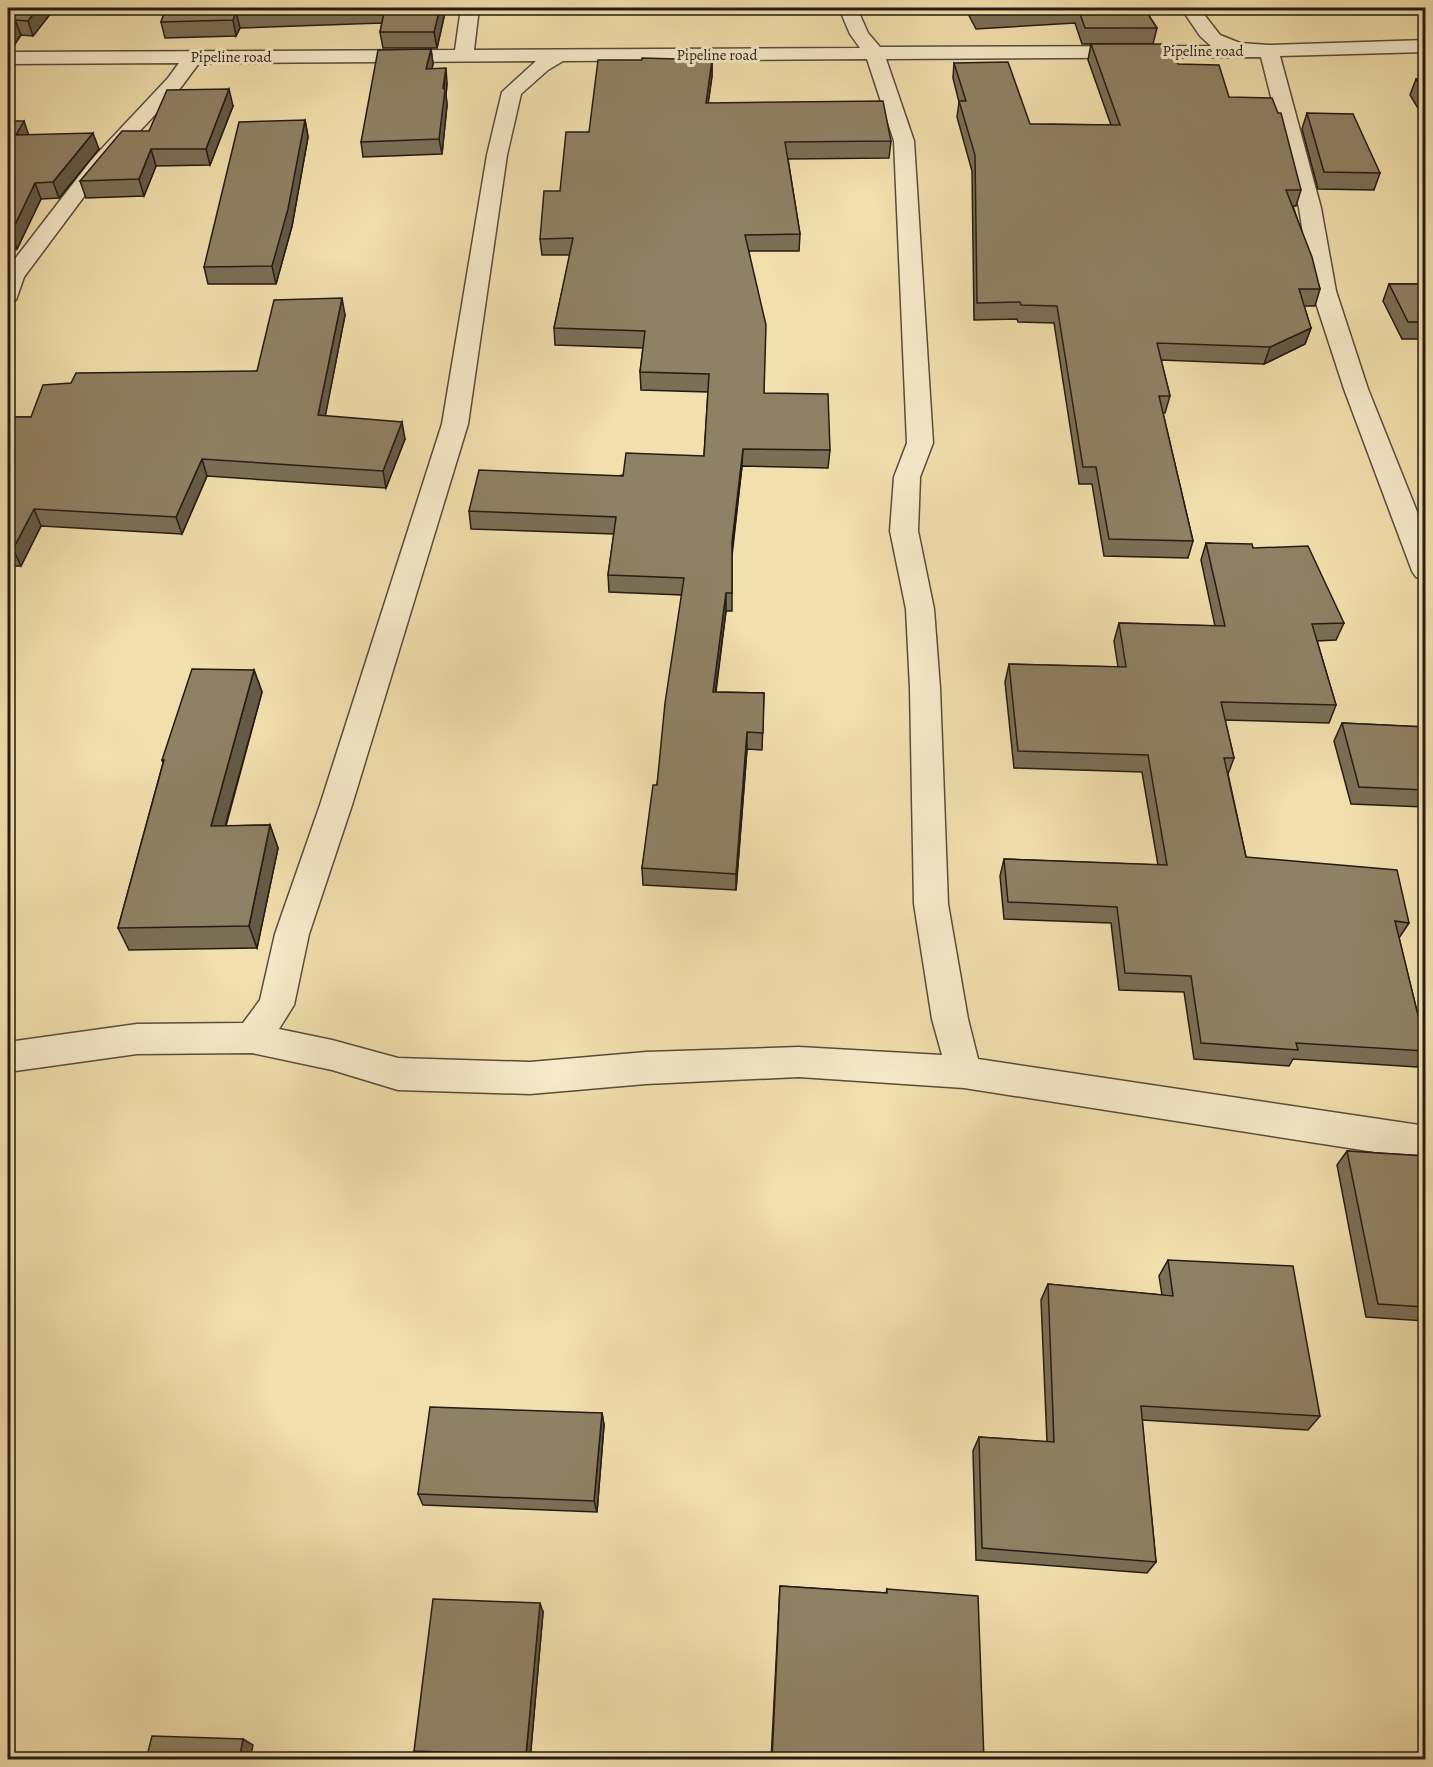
<svg xmlns="http://www.w3.org/2000/svg" width="1433" height="1767" font-family="Alegreya,serif">
	<style>
		.lines { fill: none; stroke-linecap: round; stroke-linejoin: round }
		.minor-casing { stroke: #584c3a; stroke-width: 3 }
		.minor { fill: #f6eaca; fill-rule: evenodd }
		.wall { fill: #7b6f56; stroke: #251b14; stroke-width: 1.5 }
		.shaded-wall { fill: #645a46; stroke: #251b14; stroke-width: 1.5 }
		.building { fill: #8f8164; stroke: #251b14; stroke-width: 1.5 }
		.labels { text-anchor: middle; dominant-baseline: central; stroke-width: 6; stroke-linejoin: round; paint-order: stroke }
		.far-street-label { font-size: 15px; fill: #251b14; stroke: #f6eaca }
	</style>
	<rect width="100%" height="100%" fill="#f1dfad"/>
	<filter id="stains"><feTurbulence type="fractalNoise" baseFrequency=".00333" numOctaves="4"/><feColorMatrix values="0 0 0 0 .2 0 0 0 0 .09 0 0 0 0 .02 0 0 0 .5 -.17"/></filter>
	<radialGradient id="worn" r=".72"><stop offset=".6" stop-color="#630" stop-opacity="0"/><stop offset="1" stop-color="#630" stop-opacity=".3"/></radialGradient>
	<g class="lines">
		<g class="minor-casing">
			<path id="minor" d="M 461,8 L 479,8 L 474,50 L 860,48 L 850,34 L 839,8 L 857,8 L 868,33 L 880,47 L 1211,46 L 1200,36 L 1181,8 L 1199,8 L 1220,35 L 1240,43 L 1269,45 L 1426,40 L 1426,52 L 1280,56 L 1321,208 L 1336,291 L 1368,389 L 1426,534 L 1426,580 L 1416,577 L 1412,571 L 1344,389 L 1312,291 L 1299,208 L 1261,57 L 886,59 L 914,141 L 933,443 L 920,477 L 918,531 L 934,609 L 940,688 L 948,904 L 968,1019 L 978,1059 L 1426,1126 L 1426,1160 L 964,1088 L 799,1077 L 646,1084 L 530,1094 L 398,1090 L 332,1070 L 252,1053 L 137,1054 L 8,1072 L 8,1042 L 137,1024 L 243,1023 L 260,1000 L 275,934 L 320,805 L 442,424 L 487,155 L 502,92 L 536,61 L 199,63 L 182,86 L 106,167 L 24,277 L 16,300 L 8,302 L 8,268 L 92,159 L 168,78 L 179,63 L 8,64 L 8,52 L 455,50 ZM 867,59 L 894,141 L 907,443 L 894,477 L 890,531 L 906,609 L 910,688 L 914,904 L 932,1019 L 942,1055 L 799,1047 L 646,1052 L 530,1062 L 398,1058 L 332,1040 L 279,1029 L 294,1005 L 309,934 L 352,805 L 468,424 L 507,155 L 521,94 L 548,70 L 563,61 Z"/>
		</g>
		<use href="#minor" class="minor"/>
	</g>
	<path class="wall" d="M 8,8 L 55,8 L 33,36 L 21,35 L 11,50 Z
		M 166,8 L 446,8 L 437,48 L 383,48 L 380,32 L 382,23 L 240,28 L 236,36 L 165,38 L 161,22 Z
		M 965,8 L 1144,8 L 1157,28 L 1153,44 L 1082,44 L 1075,23 L 976,29 Z
		M 1091,44 L 1178,64 L 1229,97 L 1301,190 L 1296,206 L 1293,206 L 1320,289 L 1315,306 L 1304,306 L 1311,328 L 1305,344 L 1264,364 L 1161,360 L 1170,396 L 1165,413 L 1163,413 L 1193,541 L 1188,558 L 1104,556 L 1092,484 L 1079,484 L 1054,323 L 1018,322 L 1017,319 L 974,320 L 972,171 L 957,117 L 959,102 L 953,78 L 954,63 L 1030,124 L 1111,125 L 1088,60 Z
		M 431,49 L 433,64 L 432,68 L 447,83 L 446,95 L 447,105 L 442,154 L 363,157 L 361,142 Z
		M 712,60 L 712,76 L 708,103 L 891,141 L 889,158 L 788,159 L 800,234 L 799,251 L 749,251 L 764,393 L 830,450 L 828,468 L 742,466 L 732,556 L 732,611 L 726,611 L 716,692 L 764,693 L 762,750 L 747,749 L 736,890 L 643,885 L 642,868 L 657,785 L 682,595 L 609,592 L 608,575 L 614,534 L 471,529 L 469,511 L 704,456 L 708,392 L 641,390 L 640,372 L 643,348 L 555,345 L 554,328 L 570,255 L 542,255 L 540,239 L 560,191 L 589,132 Z
		M 1422,70 L 1425,70 L 1425,120 L 1410,95 L 1416,79 L 1419,78 Z
		M 233,106 L 210,165 L 156,166 L 144,196 L 86,198 L 80,181 L 149,131 Z
		M 1307,113 L 1380,173 L 1374,190 L 1318,189 L 1302,129 Z
		M 305,120 L 308,137 L 292,226 L 276,284 L 208,284 L 204,267 Z
		M 8,121 L 29,135 L 99,149 L 59,198 L 41,199 L 17,249 L 8,249 Z
		M 1389,284 L 1425,284 L 1425,339 L 1402,339 L 1383,301 Z
		M 345,315 L 325,416 L 405,439 L 386,488 L 207,476 L 182,534 L 41,526 L 21,566 L 8,566 L 8,417 L 31,417 L 257,371 Z
		M 1206,543 L 1253,548 L 1344,623 L 1336,640 L 1317,641 L 1336,705 L 1329,723 L 1225,720 L 1234,758 L 1228,774 L 1246,857 L 1409,923 L 1399,938 L 1425,1044 L 1425,1054 L 1417,1067 L 1293,1059 L 1289,1066 L 1194,1059 L 1184,992 L 1119,990 L 1111,923 L 1004,919 L 1000,876 L 1004,859 L 1158,865 L 1142,772 L 1014,768 L 1005,682 L 1009,664 L 1118,667 L 1114,641 L 1119,623 L 1215,626 L 1201,560 Z
		M 254,670 L 262,692 L 226,826 L 270,825 L 278,848 L 257,948 L 129,950 L 118,928 L 163,763 L 162,760 Z
		M 1342,723 L 1425,727 L 1425,807 L 1351,804 L 1334,741 Z
		M 1347,1151 L 1425,1156 L 1425,1321 L 1366,1317 L 1337,1165 Z
		M 1168,1260 L 1320,1416 L 1308,1430 L 1142,1420 L 1156,1562 L 1147,1573 L 976,1560 L 973,1451 L 979,1437 L 1047,1442 L 1041,1300 L 1048,1284 L 1162,1295 L 1159,1276 Z
		M 602,1413 L 604,1425 L 597,1512 L 423,1505 L 418,1494 Z
		M 780,1586 L 886,1593 L 887,1589 L 984,1760 L 771,1760 Z
		M 543,1612 L 530,1760 L 471,1760 L 420,1757 L 414,1751 Z"/>
	<path class="shaded-wall" d="M 38,8 L 55,8 L 33,36 L 28,21 Z
		M 440,8 L 446,8 L 437,48 L 434,32 Z
		M 236,12 L 240,28 L 236,36 L 233,20 Z
		M 15,20 L 21,35 L 11,50 L 8,50 L 8,32 Z
		M 431,49 L 433,64 L 429,83 L 426,69 Z
		M 712,60 L 712,76 L 706,119 L 706,103 Z
		M 446,68 L 447,83 L 446,95 L 447,105 L 442,154 L 439,139 Z
		M 229,89 L 233,106 L 210,165 L 206,149 Z
		M 305,120 L 308,137 L 292,226 L 276,284 L 272,266 Z
		M 24,121 L 29,136 L 16,135 Z
		M 93,133 L 99,149 L 59,198 L 53,182 Z
		M 151,149 L 156,166 L 144,196 L 139,179 Z
		M 35,183 L 41,199 L 17,249 L 11,233 Z
		M 342,298 L 345,315 L 322,433 L 318,415 Z
		M 1311,328 L 1305,344 L 1264,364 L 1270,347 Z
		M 402,422 L 405,439 L 386,488 L 383,471 Z
		M 743,449 L 742,466 L 731,559 L 732,542 Z
		M 202,459 L 207,476 L 182,534 L 176,517 Z
		M 34,509 L 41,526 L 21,566 L 13,549 Z
		M 726,593 L 726,611 L 713,709 L 713,692 Z
		M 254,670 L 262,692 L 219,848 L 211,826 Z
		M 747,732 L 747,749 L 736,890 L 736,874 Z
		M 270,825 L 278,848 L 257,948 L 249,926 Z
		M 602,1413 L 604,1425 L 597,1512 L 594,1501 Z
		M 540,1603 L 543,1612 L 530,1760 L 528,1760 L 526,1755 Z
		M 243,1739 L 253,1745 L 250,1760 L 239,1760 Z"/>
	<path class="building" d="M 8,8 L 38,8 L 28,21 L 15,20 L 8,32 Z
		M 166,8 L 364,8 L 236,12 L 233,20 L 161,22 Z
		M 385,8 L 440,8 L 434,32 L 380,32 Z
		M 975,8 L 1069,8 L 978,13 Z
		M 1078,8 L 1144,8 L 1157,28 L 1085,28 Z
		M 1091,44 L 1166,44 L 1178,64 L 1219,65 L 1229,97 L 1272,98 L 1278,113 L 1281,113 L 1301,190 L 1286,190 L 1312,257 L 1320,289 L 1299,289 L 1311,328 L 1270,347 L 1157,343 L 1170,396 L 1159,396 L 1193,541 L 1109,539 L 1096,467 L 1083,467 L 1057,306 L 1021,305 L 1020,302 L 977,303 L 975,155 L 959,101 L 966,101 L 954,63 L 1008,62 L 1030,124 L 1120,125 Z
		M 431,49 L 426,69 L 446,68 L 443,88 L 445,90 L 439,139 L 361,142 L 378,50 Z
		M 642,58 L 712,60 L 706,103 L 883,101 L 891,141 L 785,142 L 800,234 L 745,235 L 766,325 L 764,393 L 828,394 L 830,450 L 743,449 L 732,542 L 732,593 L 726,593 L 713,692 L 764,693 L 763,733 L 747,732 L 736,874 L 642,868 L 653,785 L 657,785 L 665,703 L 684,578 L 608,575 L 616,517 L 469,511 L 479,470 L 623,476 L 626,453 L 704,456 L 709,374 L 640,372 L 645,331 L 554,328 L 573,238 L 540,239 L 544,191 L 560,191 L 566,132 L 589,132 L 598,60 L 642,60 Z
		M 1422,70 L 1425,70 L 1425,94 L 1416,79 L 1425,78 Z
		M 229,89 L 206,149 L 151,149 L 139,179 L 80,181 L 122,131 L 149,131 L 167,90 Z
		M 1307,113 L 1353,114 L 1380,173 L 1324,172 Z
		M 305,120 L 288,209 L 272,266 L 204,267 L 239,122 Z
		M 8,121 L 24,121 L 16,135 L 93,133 L 53,182 L 35,183 L 11,233 L 8,233 Z
		M 1389,284 L 1425,284 L 1425,322 L 1408,322 Z
		M 342,298 L 318,415 L 402,422 L 383,471 L 202,459 L 176,517 L 34,509 L 13,549 L 8,549 L 8,417 L 31,417 L 43,385 L 71,383 L 76,373 L 257,371 L 274,300 Z
		M 1206,543 L 1252,544 L 1253,548 L 1308,546 L 1344,623 L 1312,624 L 1336,705 L 1221,702 L 1234,758 L 1224,758 L 1246,857 L 1397,870 L 1409,923 L 1395,921 L 1425,1044 L 1425,1051 L 1296,1043 L 1298,1050 L 1201,1043 L 1191,976 L 1125,973 L 1117,907 L 1008,902 L 1004,859 L 1167,865 L 1148,755 L 1018,751 L 1009,664 L 1126,667 L 1119,623 L 1225,626 Z
		M 192,669 L 254,670 L 211,826 L 270,825 L 249,926 L 118,928 L 164,760 L 162,760 Z
		M 1342,723 L 1425,727 L 1425,790 L 1359,787 Z
		M 1347,1151 L 1425,1156 L 1425,1307 L 1378,1304 Z
		M 1168,1260 L 1293,1266 L 1320,1416 L 1141,1406 L 1156,1562 L 982,1548 L 979,1437 L 1054,1442 L 1048,1284 L 1173,1296 Z
		M 430,1407 L 602,1413 L 594,1501 L 418,1494 Z
		M 780,1586 L 887,1593 L 887,1589 L 978,1596 L 984,1760 L 772,1760 Z
		M 433,1599 L 540,1603 L 526,1755 L 414,1751 Z
		M 152,1736 L 243,1739 L 239,1760 L 146,1760 Z"/>
	<g class="labels">
		<g class="far-street-label">
			<text x="1203" y="51">Pipeline road</text>
			<text x="717" y="55">Pipeline road</text>
			<text x="231" y="57">Pipeline road</text>
		</g>
	</g>
	<rect width="1433" height="1767" fill="none" stroke="#f1dfad" stroke-width="30"/>
	<rect x="9" y="9" width="1415" height="1749" fill="none" stroke="#251b14" stroke-width="3"/>
	<rect x="15" y="15" width="1403" height="1737" fill="none" stroke="#251b14" stroke-width="1.5"/>
	<rect width="100%" height="100%" filter="url(#stains)"/>
	<rect width="100%" height="100%" fill="url(#worn)"/>
</svg>
